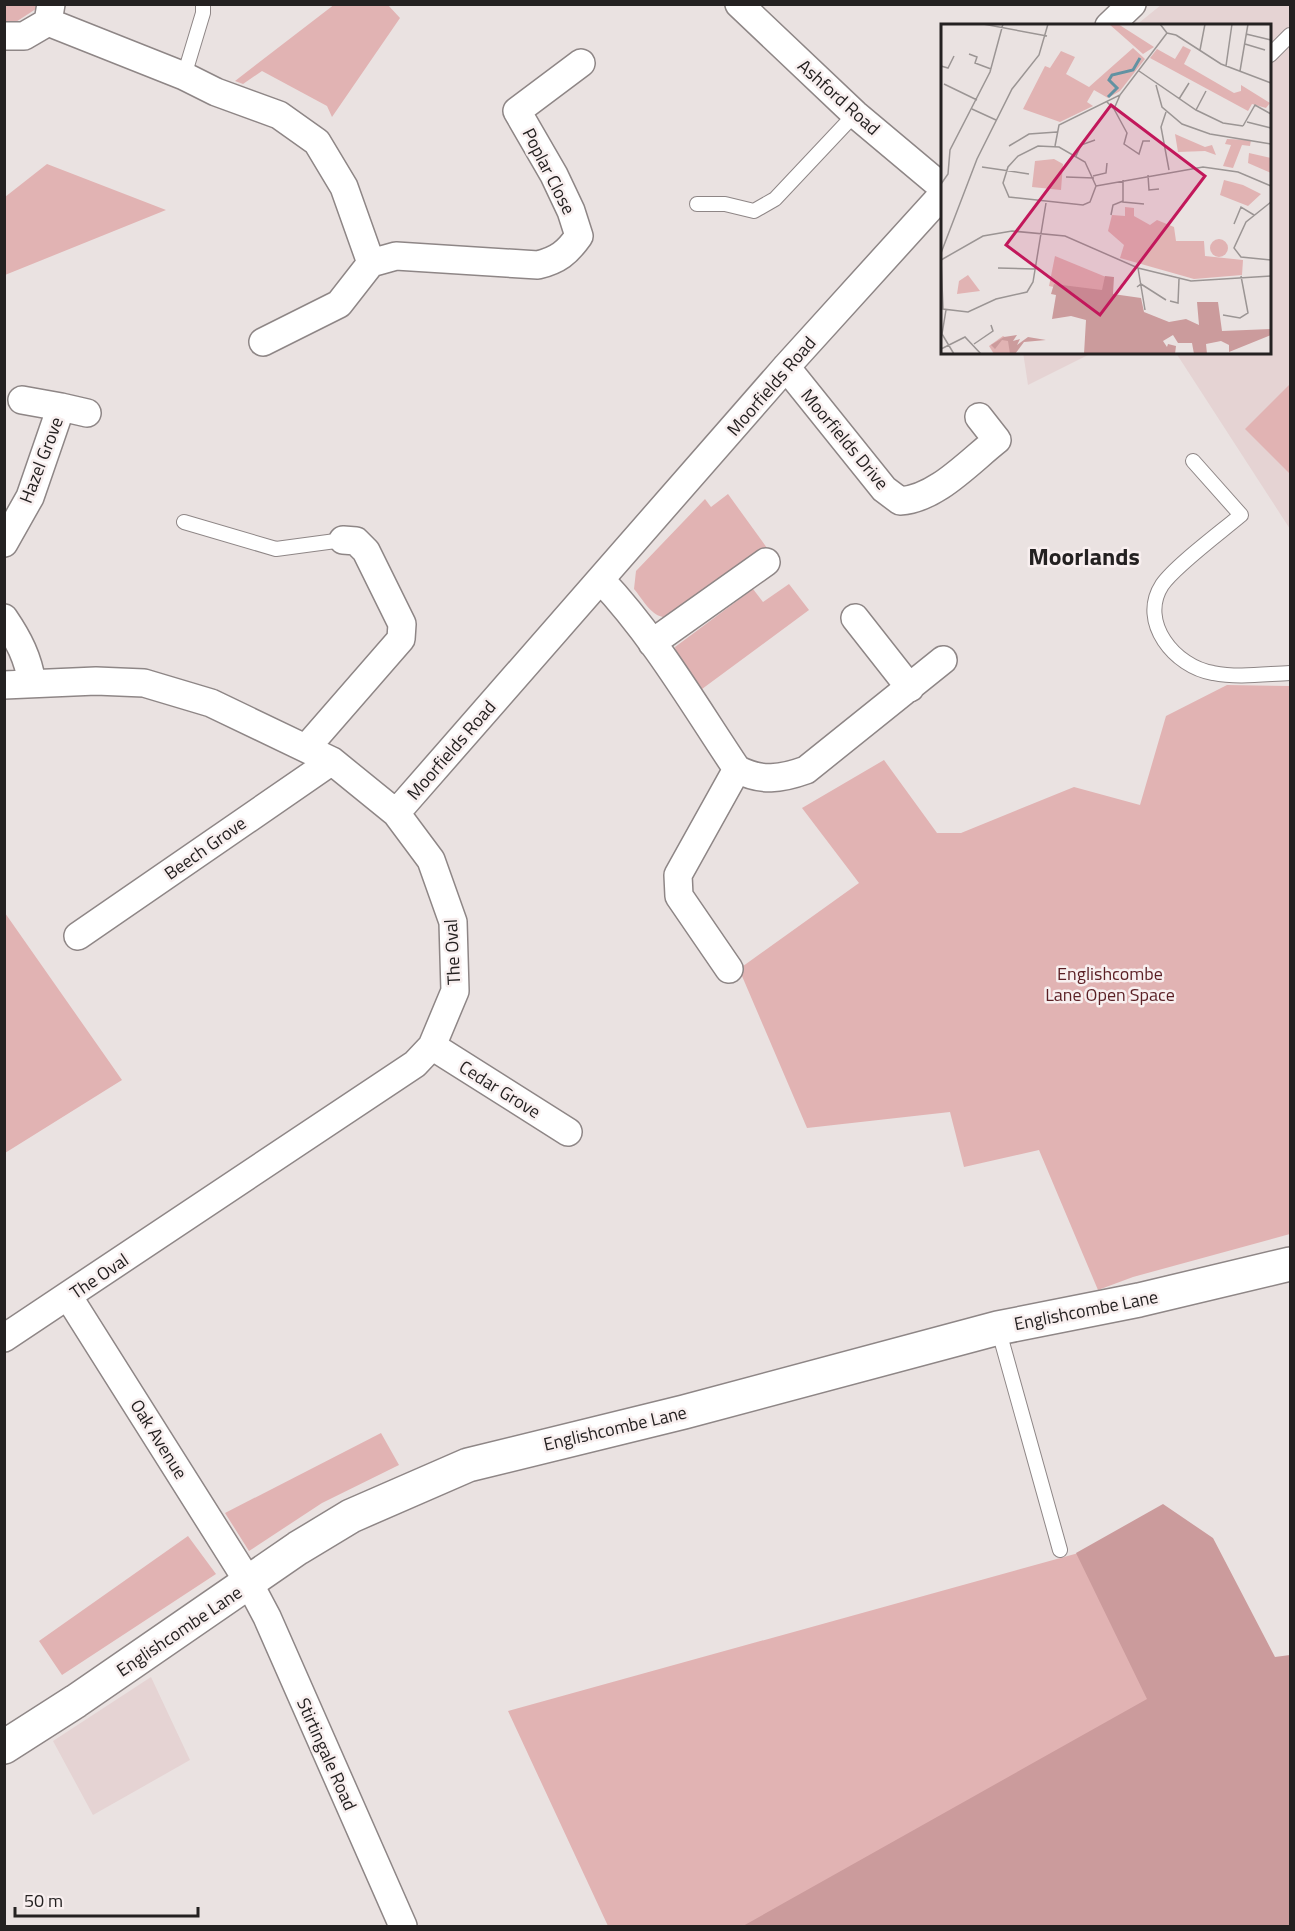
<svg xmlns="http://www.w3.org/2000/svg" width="1295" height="1931" font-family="'Titillium Web',sans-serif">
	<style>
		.built { fill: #e5d3d3 }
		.green { fill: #e1b3b3 }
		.forest { fill: #cb9b9c }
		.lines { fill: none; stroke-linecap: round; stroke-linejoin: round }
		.lane-casing { stroke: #8e8686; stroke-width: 16 }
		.street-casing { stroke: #8e8686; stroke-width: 30 }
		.secondary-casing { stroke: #8e8686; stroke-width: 36 }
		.lane { stroke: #fff; stroke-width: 14 }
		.street { stroke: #fff; stroke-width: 27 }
		.secondary { stroke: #fff; stroke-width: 33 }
		.labels { text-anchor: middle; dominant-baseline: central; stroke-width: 5; stroke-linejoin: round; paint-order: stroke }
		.street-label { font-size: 18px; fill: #242121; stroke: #f8efef }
		.park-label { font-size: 18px; fill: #5a1f24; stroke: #f8efef }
		.district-label { font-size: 24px; font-weight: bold; fill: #242121; stroke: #f8efef }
		.inset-river { fill: none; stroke: #6292a2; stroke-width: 3 }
		.inset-road { fill: none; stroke: #9b9594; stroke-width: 1.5 }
		.view { fill: #c2185b; fill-opacity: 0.15; stroke: #c2185b; stroke-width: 3 }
		.inset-edge { fill: none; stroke: #242121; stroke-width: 3 }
	</style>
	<rect width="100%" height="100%" fill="#eae2e1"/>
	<path class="built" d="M 1161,5 L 1290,5 L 1290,529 L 1176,353 L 1270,352 L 1270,26 L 1135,26 Z
		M 1023,352 L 1092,352 L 1092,353 L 1028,385 Z
		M 151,1677 L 190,1760 L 93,1815 L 53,1741 Z"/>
	<path class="green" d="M 335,4 L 388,5 L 400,18 L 332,117 L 327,106 L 262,71 L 243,84 L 235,81 Z
		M 5,5 L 42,5 L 5,29 Z
		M 47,164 L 166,210 L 5,275 L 5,197 Z
		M 1290,384 L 1290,474 L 1245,429 Z
		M 728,494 L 767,548 L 674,615 C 655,624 645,602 634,589 L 636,571 L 705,499 L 711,507 Z
		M 789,584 L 809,610 L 702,689 L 677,656 L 675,647 L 753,589 L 763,602 Z
		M 1227,685 L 1290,686 L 1290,1234 L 1133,1277 L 1098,1290 L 1039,1150 L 964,1167 L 950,1112 L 807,1128 L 739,969 L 859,883 L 802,808 L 884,760 L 937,833 L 961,833 L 1074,787 L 1140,805 L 1166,716 Z
		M 5,913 L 122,1080 L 5,1153 L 4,1153 Z
		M 381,1433 L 399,1465 L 322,1503 L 249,1551 L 225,1513 Z
		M 188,1536 L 216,1574 L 62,1675 L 39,1641 Z
		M 1093,1549 L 1194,1756 L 769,1926 L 608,1926 L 508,1711 Z"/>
	<path class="forest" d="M 1163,1504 L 1213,1538 L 1275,1657 L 1290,1655 L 1290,1926 L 743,1926 L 1147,1699 L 1076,1553 Z"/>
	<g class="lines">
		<g class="lane-casing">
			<path id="lane" d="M 1270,55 L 1290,35
				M 184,76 L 203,13 L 203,4
				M 697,204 L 725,204 L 754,211 L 775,199 L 855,114
				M 1193,461 L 1241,515 C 1221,532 1175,566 1162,585 C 1138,622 1175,667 1213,673 C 1238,678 1265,674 1290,673
				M 184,522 L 276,549 L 343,540
				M 998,1328 L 1060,1550"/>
		</g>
		<g class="street-casing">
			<path id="street" d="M 739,4 L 855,114 L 942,187
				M 48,22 L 184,76 L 216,92 L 279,115 L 317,142 L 344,187 L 371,263 L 396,256 L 538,265 C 558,260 567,253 579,236 L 571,211 L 554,175 L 517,111 L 581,63
				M 1109,26 L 1132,4
				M 4,36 L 24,36 L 48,22 L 51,4
				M 263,342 L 339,304 L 371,263
				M 786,367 L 884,489 L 900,501 C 936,499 969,462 997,440 L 979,417
				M 22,400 L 61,407
				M 4,543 L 30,497 L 61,407 L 87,413
				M 601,580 C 654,636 694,705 737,769 C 761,782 781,779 806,770 L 943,660
				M 4,618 C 19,640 28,658 32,683
				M 855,618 L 910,688
				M 652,643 L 766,562
				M 4,685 L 96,681 L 144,683 L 211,703 L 332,761 L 396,813 L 431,860 L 453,922 L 455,991 L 432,1046 L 415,1064 L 4,1338
				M 307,747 L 401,639 L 402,624 L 366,551 L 356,541 L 343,540
				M 396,813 L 786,367 L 942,195
				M 78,936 L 332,761
				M 729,969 L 679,896 L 678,875 L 737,769
				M 432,1046 L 568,1132
				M 68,1296 L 249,1583 L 267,1617 L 403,1926"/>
		</g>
		<g class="secondary-casing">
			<path id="secondary" d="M 4,1747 L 76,1701 L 298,1548 L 351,1516 L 468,1465 L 684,1412 L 998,1328 L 1139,1300 L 1290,1264"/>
		</g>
		<use href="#lane" class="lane"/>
		<use href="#street" class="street"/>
		<use href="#secondary" class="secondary"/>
	</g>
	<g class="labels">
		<g class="street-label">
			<text transform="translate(839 97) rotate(42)">Ashford Road</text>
			<text transform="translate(549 171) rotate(63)">Poplar Close</text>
			<text transform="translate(771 386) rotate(-49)">Moorfields Road</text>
			<text transform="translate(845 439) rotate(50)">Moorfields Drive</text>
			<text transform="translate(41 460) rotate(-69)">Hazel Grove</text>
			<text transform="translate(451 750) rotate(-49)">Moorfields Road</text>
			<text transform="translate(205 848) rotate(-35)">Beech Grove</text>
			<text transform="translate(452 952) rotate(-93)">The Oval</text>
			<text transform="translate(500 1089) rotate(32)">Cedar Grove</text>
			<text transform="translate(99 1276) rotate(-34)">The Oval</text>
			<text transform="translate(1086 1310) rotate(-11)">Englishcombe Lane</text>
			<text transform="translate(615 1428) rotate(-13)">Englishcombe Lane</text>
			<text transform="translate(159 1439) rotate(58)">Oak Avenue</text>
			<text transform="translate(179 1631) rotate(-34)">Englishcombe Lane</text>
			<text transform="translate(327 1754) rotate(66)">Stirtingale Road</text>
		</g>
		<g class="park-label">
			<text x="1110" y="973">Englishcombe<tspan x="1110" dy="21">Lane Open Space</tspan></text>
		</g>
		<g class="district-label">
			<text x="1084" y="556">Moorlands</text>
		</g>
	</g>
	<g transform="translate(941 24)">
		<rect width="330" height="330" fill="#eae2e1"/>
		<path d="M 168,0 L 177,0 L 213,23 L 202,30 ZM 242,22 L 250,26 L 243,40 L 293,69 L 300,67 L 300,61 L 329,79 L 325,84 L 311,80 L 307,87 L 209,34 L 216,25 L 234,35 ZM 192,24 L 204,35 L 179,67 L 167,74 L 153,66 L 146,78 L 152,82 L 119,98 L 82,85 L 104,42 L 109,44 L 120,27 L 134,33 L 125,50 L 148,63 ZM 234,110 L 264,123 L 271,121 L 275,131 L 264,127 L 237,128 ZM 286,115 L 310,116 L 309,122 L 301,121 L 292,144 L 282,142 L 290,121 L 284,120 ZM 308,129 L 330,134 L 330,149 L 307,139 ZM 113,135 L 122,140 L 120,166 L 91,163 L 94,137 ZM 283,156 L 302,161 L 320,170 L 307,182 L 279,171 ZM 184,183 L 193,184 L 193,192 L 209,201 L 216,196 L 233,203 L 235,217 L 263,217 L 264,232 L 302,236 L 301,251 L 253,255 L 179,234 L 183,221 L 167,207 L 171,191 L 184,192 ZM269 224a9 9 0 1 1 18 0a9 9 0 1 1-18 0ZM 114,232 L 165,253 L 161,273 L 108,262 ZM 27,251 L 39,267 L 16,270 L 18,257 ZM 62,312 L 69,316 L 73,330 L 53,330 L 48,322 Z" fill="#e1b3b3"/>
		<path d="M 164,252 L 173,253 L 172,270 L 200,274 L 203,288 L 228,298 L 245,295 L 258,301 L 256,278 L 277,278 L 281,307 L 330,305 L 330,311 L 288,328 L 288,321 L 280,317 L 265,320 L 266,330 L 253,330 L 251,319 L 237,319 L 232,311 L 222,317 L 226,323 L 227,320 L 235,322 L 234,330 L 143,330 L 145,296 L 130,292 L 111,295 L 115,271 L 110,270 L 113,260 L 161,266 ZM 76,311 L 72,317 L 79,315 L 76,321 L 87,313 L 105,316 L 83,318 L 74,330 L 69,330 L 67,317 L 61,316 L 54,325 L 50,321 L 63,313 Z" fill="#cb9b9c"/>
		<path class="inset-river" d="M 167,73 L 176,64 L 168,56 L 171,51 L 192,46 L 199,34"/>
		<path class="inset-road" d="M 42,0 L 106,12M 219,0 L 226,9 L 235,11M 305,10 L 330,16M 235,11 L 280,40 L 330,59M 304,20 L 324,26M 259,26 L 264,0M 28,30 L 36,33 L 34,39 L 50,45M 0,42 L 7,44 L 13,32M 285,42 L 291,0M 198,47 L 255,86 L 282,99 L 302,102M 299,47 L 307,0M 3,60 L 36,76M 215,61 L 221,83 L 241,100 L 269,110 L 330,120M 238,75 L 248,59M 166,78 L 173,85 L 179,71M 31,85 L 55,96M 173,85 L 186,109 L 183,120 L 198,130 L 202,117 L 209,117M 255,86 L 265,67M 225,88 L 220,103 L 228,146M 306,98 L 330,104M 302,102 L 314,81 L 330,90M 68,122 L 88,110 L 116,108M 97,122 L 118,123 L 144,138 L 155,162 L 149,178 L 142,181 L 68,173 L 62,159 L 67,143 L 77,132 ZM 114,122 L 118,101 L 179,71 L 226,9M 135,132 L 140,121 L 154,116M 41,143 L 88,150M 207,151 L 208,166 L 218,165M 152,152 L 165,149 L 166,139M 125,153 L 153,154M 182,156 L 182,178 L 203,180M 0,160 L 7,150 L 9,126 L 49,48 L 62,0M 155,162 L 262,143 L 297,148 L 330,162M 330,178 L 305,198 L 293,224 L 300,233 L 330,236M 170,191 L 172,181 L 182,177M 293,200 L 300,183 L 313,191M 0,229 L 36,135 L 71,65 L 98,31 L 107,0M 0,235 L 2,285 L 27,288 L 55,275 L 86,268 L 92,258 L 105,179M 0,236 L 42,212 L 71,207 L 124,212 L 197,244 L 250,257 L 330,252M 57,244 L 94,245M 197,244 L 204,286M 196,263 L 200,260 L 225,276M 229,277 L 237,279 L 238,255M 5,286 L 1,310 L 13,330M 282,291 L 299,294 L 307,289 L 300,252M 33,320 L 52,307 L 50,301M 0,325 L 24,313 L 40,330"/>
		<path class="view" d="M 170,81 L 264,152 L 159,291 L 65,221 Z"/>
		<rect width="330" height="330" class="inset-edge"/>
	</g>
	<rect width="1295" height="1931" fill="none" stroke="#242121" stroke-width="12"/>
	<path d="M15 1907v9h183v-9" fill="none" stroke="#242121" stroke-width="3"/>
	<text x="24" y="1907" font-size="18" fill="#242121" stroke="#f8efef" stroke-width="4.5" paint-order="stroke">50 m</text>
</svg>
